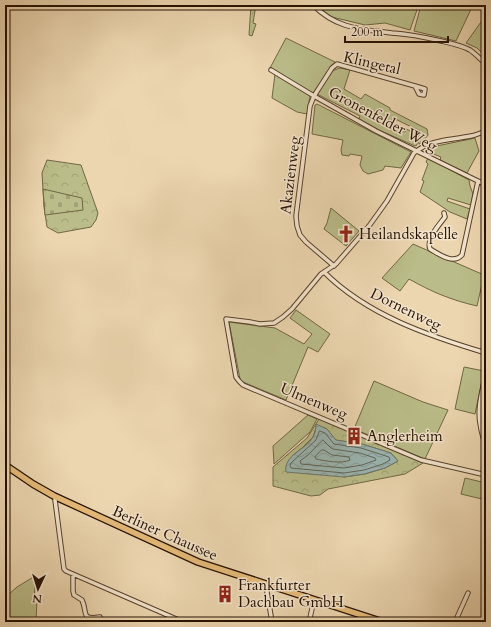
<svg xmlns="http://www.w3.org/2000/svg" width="491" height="627" font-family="Cardo,serif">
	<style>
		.green { fill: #babd89; stroke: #706744 }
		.forest { fill: url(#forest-crowns); stroke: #706744; fill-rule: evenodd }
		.cemetery { fill: url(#cemetery-stones); stroke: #706744 }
		.water { fill: url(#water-waves); stroke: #6c756c }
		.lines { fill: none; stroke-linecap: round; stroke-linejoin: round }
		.shore { stroke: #60645a; stroke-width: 1 }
		.stream { stroke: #6c756c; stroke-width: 1 }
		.street-casing { stroke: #57422c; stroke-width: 5.5 }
		.primary-casing { stroke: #251100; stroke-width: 8 }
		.street { stroke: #f3e4cc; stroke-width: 3.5 }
		.primary { stroke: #e6bb78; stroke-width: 5.5 }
		.labels { text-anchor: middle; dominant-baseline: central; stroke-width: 3; stroke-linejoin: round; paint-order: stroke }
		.street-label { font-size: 15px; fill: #251100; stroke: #f3e4cc }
		.poi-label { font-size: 15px; fill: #251100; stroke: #f3e4cc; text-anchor: start }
	</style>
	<defs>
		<pattern id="forest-crowns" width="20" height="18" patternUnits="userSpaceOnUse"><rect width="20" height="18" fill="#babd89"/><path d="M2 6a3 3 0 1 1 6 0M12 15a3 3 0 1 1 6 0" fill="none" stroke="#a0a174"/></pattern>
		<pattern id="cemetery-stones" width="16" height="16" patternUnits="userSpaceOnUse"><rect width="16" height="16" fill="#babd89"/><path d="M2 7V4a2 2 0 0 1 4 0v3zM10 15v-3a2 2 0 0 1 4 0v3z" fill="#a0a174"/></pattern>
		<pattern id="water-waves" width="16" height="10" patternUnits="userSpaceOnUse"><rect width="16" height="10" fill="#9bb7b4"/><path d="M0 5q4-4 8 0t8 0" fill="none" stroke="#859c99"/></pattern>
	</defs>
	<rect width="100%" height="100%" fill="#ecd6b0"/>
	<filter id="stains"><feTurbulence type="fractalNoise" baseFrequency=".005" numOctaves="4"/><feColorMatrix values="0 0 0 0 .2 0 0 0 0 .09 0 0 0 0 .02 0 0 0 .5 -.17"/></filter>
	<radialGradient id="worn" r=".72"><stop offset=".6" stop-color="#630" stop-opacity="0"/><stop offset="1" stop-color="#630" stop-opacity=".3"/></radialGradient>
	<path class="green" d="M 317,5 L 416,5 L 418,7 L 410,30 L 385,23 L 365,25 L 332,17 L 322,10 Z
		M 420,5 L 473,5 L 456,41 L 414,31 L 420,9 Z
		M 486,15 L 486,57 L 477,48 L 466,43 Z
		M 286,38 L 335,62 L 313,93 L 270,68 Z
		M 340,68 L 350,70 L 344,89 L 361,99 L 365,94 L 390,108 L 390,110 L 427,129 L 428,135 L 422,143 L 419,144 C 418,140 418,136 420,131 L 393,118 L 390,125 L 405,132 L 406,129 L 417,134 L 417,145 L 415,146 L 379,130 L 359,119 L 360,116 L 317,94 L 332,71 Z
		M 275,74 L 310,96 L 307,114 L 297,112 L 272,98 Z
		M 317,104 L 411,152 L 401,168 L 385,166 L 383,170 L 368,174 L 363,171 L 360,165 L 362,156 L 350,154 L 349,156 L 342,155 L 341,150 L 343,140 L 312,134 L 315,105 Z
		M 475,138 L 479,151 L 467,173 L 440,160 L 441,157 L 431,153 L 427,150 L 427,148 Z
		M 428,158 L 469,180 L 470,186 L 473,194 L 471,205 L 448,198 L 447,201 L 470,209 L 467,219 L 450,212 L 420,192 L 424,181 L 422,180 L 428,164 L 426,162 Z
		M 331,208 L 359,231 L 346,246 L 324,229 L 327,223 Z
		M 413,244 L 484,275 L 477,306 C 451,300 432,292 409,279 L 400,291 L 382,278 Z
		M 296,310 L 330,334 L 318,352 L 308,347 L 286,400 L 243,382 L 240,379 L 229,322 L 275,328 L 304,344 L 312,334 L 290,318 Z
		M 464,367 L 484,371 L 475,414 L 455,409 Z
		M 374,381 L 423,402 L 448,410 L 425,459 L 354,429 Z
		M 308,415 L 317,419 L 310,432 L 274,464 L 273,446 Z
		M 465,478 L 486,483 L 486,500 L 461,494 Z
		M 35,576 L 38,579 L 35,587 L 34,599 L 37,599 L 36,622 L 5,622 L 5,593 L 8,595 L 17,587 Z"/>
	<path class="forest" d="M 251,5 L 256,5 L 253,23 L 256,24 L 252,36 L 249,35 Z
		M 47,160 L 81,165 L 98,213 L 96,220 L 91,227 L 58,233 L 47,227 L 44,207 L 42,173 Z
		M 319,419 L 423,463 L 405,474 L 328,489 L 320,495 L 311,496 L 273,486 L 273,467 L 307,438 ZM 317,425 L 327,429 L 335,440 L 362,444 L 391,453 L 398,461 L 385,468 L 365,474 L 344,477 L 292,456 L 302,448 L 313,437 Z"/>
	<path class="cemetery" d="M 43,189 L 82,198 L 83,210 L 45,215 Z"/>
	<path class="water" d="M 316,424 L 327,429 L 336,440 L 362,444 L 391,453 L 398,461 L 385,468 L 364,474 L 344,477 L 286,472 C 283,455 306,450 313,437 C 315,434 316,428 316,424 Z"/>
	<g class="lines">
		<path class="shore" d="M 320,431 L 325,433 L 334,444 L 361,448 L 389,457 L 390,460 L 383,464 L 364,470 L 344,473 L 291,468 L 290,466 L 291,463 L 316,440 L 319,432 Z
			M 323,440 L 330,447 L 333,449 L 360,453 L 375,458 L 376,460 L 362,465 L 344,468 L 301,464 L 300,461 L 308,455 Z
			M 322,450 L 324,450 L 332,455 L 349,457 L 350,460 C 342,464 325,461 316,459 L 315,457 Z"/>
		<path class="stream" d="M 479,5 L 486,10"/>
		<g class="street-casing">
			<path id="street" d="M 313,5 C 337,29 360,29 392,33 C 408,34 424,37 441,41 C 450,43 461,45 470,50 C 476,54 481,60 486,64
				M 271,70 L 314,96 L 376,131 L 486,185
				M 486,131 C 481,133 476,135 471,136 C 452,140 430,139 414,153 L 387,201 L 369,226 L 336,264 L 321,274 L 292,309 L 283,317 L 274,323 L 260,324 L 250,322 L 226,319 L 236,377 L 239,381 L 243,385 L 421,460 L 486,475
				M 444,213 L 445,217 C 439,225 426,239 430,249 C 439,254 453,265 462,255 L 478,181
				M 334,266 L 306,242 L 300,235 L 297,226 L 296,216 L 310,106 L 314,96 L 332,68 L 337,64 L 415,86 L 419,94 L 424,95 L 425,89 L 415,86
				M 324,272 C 367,315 429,336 486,353
				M 486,372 C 483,389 477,407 480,423 C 481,432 484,440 486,448
				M 56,497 L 55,500 L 64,569 L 66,571 L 181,621 L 196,621
				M 73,574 L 73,591 L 74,595 L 82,600 C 88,613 80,620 100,617
				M 268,585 L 267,592 L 272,622
				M 309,622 L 314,600
				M 455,622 L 468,593"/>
		</g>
		<g class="primary-casing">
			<path id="primary" d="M 5,465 L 33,484 L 54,496 L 198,562 L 383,622"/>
		</g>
		<use href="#street" class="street"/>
		<use href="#primary" class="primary"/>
	</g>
	<defs>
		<g id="church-bare" transform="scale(1.38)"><path d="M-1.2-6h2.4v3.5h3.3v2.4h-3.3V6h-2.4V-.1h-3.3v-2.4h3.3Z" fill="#8f2418" stroke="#f3e4cc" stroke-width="2.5" paint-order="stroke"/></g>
		<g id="building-bare" transform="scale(1.38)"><path d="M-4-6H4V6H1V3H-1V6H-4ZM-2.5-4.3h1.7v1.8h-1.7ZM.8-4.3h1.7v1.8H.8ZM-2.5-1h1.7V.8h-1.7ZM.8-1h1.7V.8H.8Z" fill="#8f2418" stroke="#f3e4cc" stroke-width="2.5" paint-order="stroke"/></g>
	</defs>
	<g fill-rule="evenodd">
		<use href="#church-bare" x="346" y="234"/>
		<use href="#building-bare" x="354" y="436"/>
		<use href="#building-bare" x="225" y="594"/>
	</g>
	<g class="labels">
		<g class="street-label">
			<text transform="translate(372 63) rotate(13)">Klingetal</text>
			<text transform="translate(383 119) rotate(28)">Gronenfelder Weg</text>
			<text transform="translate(290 175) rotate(-83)">Akazienweg</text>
			<text transform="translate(406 309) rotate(26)">Dornenweg</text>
			<text transform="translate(314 401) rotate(23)">Ulmenweg</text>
			<text transform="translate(165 533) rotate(24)">Berliner Chaussee</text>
		</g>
		<g class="poi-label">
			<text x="359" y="234">Heilandskapelle</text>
			<text x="367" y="436">Anglerheim</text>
			<text x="238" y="585">Frankfurter<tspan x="238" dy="17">Dachbau GmbH</tspan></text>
		</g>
	</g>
	<rect width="491" height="627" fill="none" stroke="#ecd6b0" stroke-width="20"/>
	<rect x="6" y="6" width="479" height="615" fill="none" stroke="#251100" stroke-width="2"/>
	<rect x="10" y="10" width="471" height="607" fill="none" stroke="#251100"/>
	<g transform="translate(38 589) rotate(184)" stroke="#f3e4cc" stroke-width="3" paint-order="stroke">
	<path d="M0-3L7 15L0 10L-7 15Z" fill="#251100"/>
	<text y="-6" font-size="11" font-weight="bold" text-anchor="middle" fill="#251100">N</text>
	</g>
	<path d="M345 36v6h103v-6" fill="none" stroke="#251100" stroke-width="2"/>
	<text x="351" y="36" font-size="12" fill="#251100" stroke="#f3e4cc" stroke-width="3" paint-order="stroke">200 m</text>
	<rect width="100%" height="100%" filter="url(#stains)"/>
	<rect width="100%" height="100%" fill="url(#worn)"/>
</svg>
